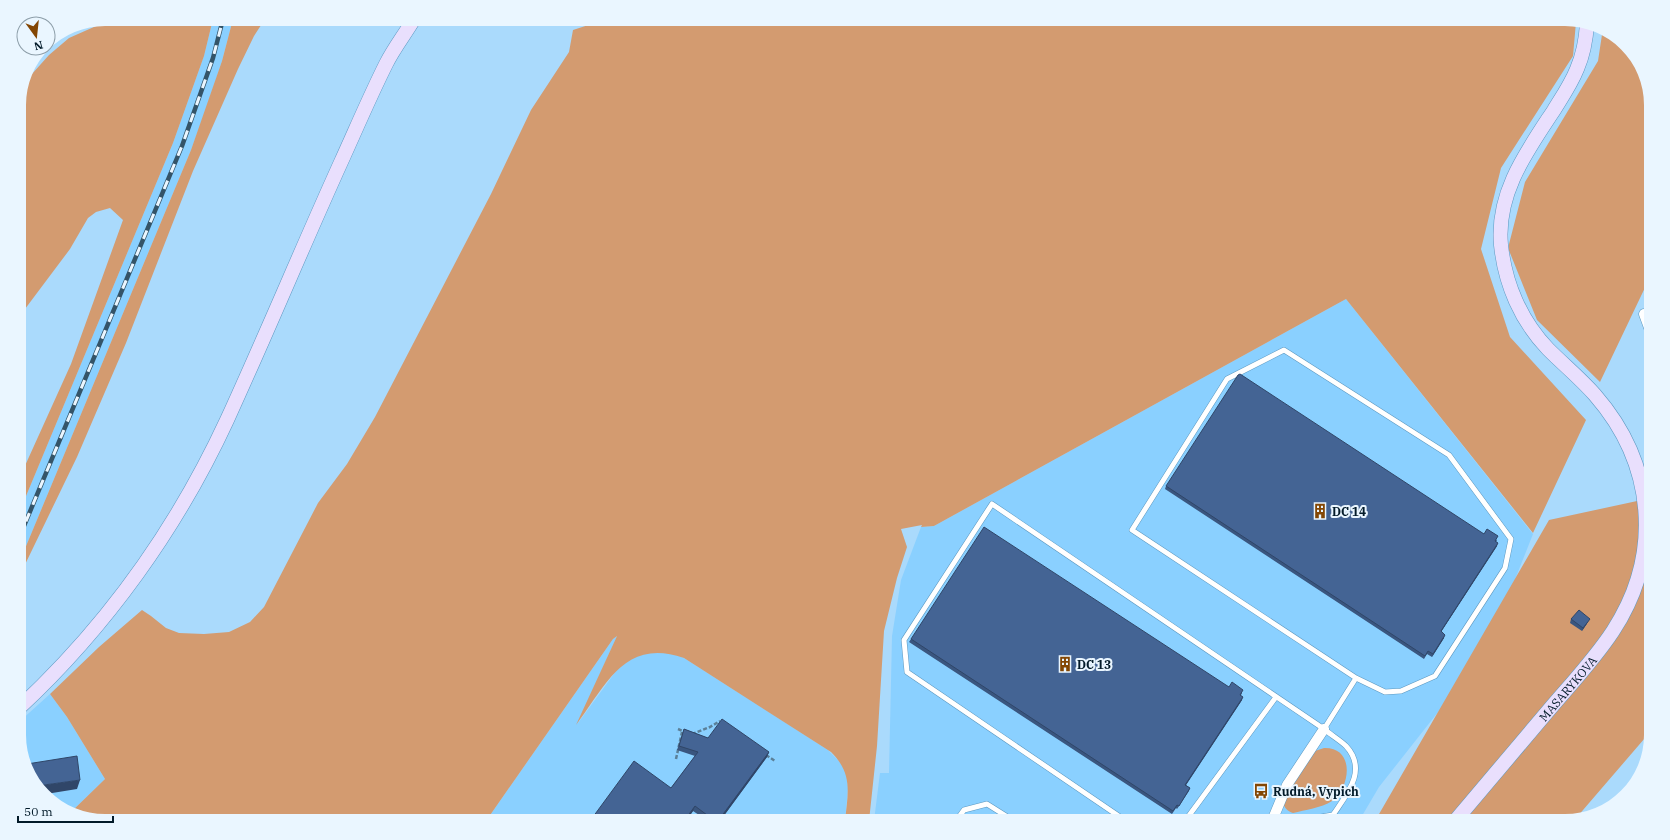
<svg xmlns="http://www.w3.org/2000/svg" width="1670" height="840" font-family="'IBM Plex Serif',serif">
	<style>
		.built { fill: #8ad0ff }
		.green { fill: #d39b70 }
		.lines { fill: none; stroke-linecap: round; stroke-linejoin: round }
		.lane-casing { stroke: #5c98c0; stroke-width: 6 }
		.street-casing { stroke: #5c98c0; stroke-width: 11 }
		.secondary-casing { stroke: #5c98c0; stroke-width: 15 }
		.path { stroke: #5b8099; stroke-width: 2.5; stroke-dasharray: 4 2; stroke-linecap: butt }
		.lane { stroke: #fff; stroke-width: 5 }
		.street { stroke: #fff; stroke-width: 10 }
		.secondary { stroke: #e9dffd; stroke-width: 14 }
		.rail-casing { stroke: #345468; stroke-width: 4.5 }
		.rail { stroke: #eaf6ff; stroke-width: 3; stroke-dasharray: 9; stroke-linecap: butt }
		.wall { fill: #3a567f }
		.shaded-wall { fill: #304668 }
		.building { fill: #446494; stroke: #304668 }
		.labels { text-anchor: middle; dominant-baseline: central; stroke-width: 4; stroke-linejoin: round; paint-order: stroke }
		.poi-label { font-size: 12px; font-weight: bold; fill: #021a29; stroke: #eaf6ff; text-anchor: start }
		.street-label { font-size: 12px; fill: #021a29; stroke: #eaf6ff }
	</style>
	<rect width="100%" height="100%" fill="#aadafc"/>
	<path class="built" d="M 213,19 L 233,19 L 222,61 L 207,106 L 191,150 L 19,563 L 19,513 L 173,143 L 204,56 Z
		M 1346,299 L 1533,534 L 1499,620 L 1472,669 L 1379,787 L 1359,821 L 874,821 L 880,773 L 889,773 L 892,636 L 901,580 L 921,527 L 934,526 Z
		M 617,636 L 578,723 L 616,671 L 629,660 L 642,654 L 656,652 L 671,653 L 684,658 L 828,750 L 838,760 L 844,768 L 847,778 L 848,789 L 845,821 L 486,821 L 613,639 Z
		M 50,694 L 67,717 L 105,779 L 70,813 L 67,812 L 34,783 L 19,741 L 19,722 Z"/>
	<path class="green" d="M 112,19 L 213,19 L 204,56 L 173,143 L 19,513 L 19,479 L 71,364 L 123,220 L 110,208 L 96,212 L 88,218 L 70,249 L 19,317 L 19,99 L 23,84 L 49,55 L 69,38 Z
		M 233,19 L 265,19 L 254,36 L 238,69 L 193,171 L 126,343 L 77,457 L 19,577 L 19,563 L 191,150 L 222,61 Z
		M 607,19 L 1565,19 L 1576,22 L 1573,56 L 1501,168 L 1481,249 L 1510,337 L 1586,420 L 1533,533 L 1346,299 L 934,526 L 921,527 L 922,525 L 901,529 L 907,547 L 897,578 L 884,631 L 877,746 L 869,821 L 845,821 C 848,792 853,774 831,752 L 684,658 C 625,637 606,685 576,725 L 617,636 L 613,639 L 486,821 L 105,821 L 70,813 L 105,779 L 67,717 L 50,694 L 99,647 L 142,610 L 151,616 L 166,628 L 179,633 L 204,634 L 229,632 L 250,622 L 264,607 L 318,503 L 347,464 L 375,417 L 491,194 L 531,110 L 569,52 L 573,30 Z
		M 1603,28 L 1637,57 L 1651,99 L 1651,275 L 1600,382 L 1537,320 L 1508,248 L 1525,182 L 1598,61 Z
		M 1651,498 L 1651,731 L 1577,817 L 1565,821 L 1375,821 L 1549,520 Z
		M 1324,748 C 1355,747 1351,787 1332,801 C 1321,808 1305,810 1293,813 C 1287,811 1282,806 1283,799 L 1315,751 Z"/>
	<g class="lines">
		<g class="lane-casing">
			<path id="lane" d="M 1284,350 L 1449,455 L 1511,539 L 1505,568 L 1435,676 L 1401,691 L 1385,692 L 1356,678 L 1132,530 L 1227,379 Z
				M 1324,729 L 1356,678
				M 956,821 L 964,810 L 987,804 L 1014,821
				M 1126,821 L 907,672 L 904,640 L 992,504 L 1324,729 C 1331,735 1340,740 1346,746 C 1368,770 1347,794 1333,815 L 1296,821
				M 1185,821 L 1276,697"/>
		</g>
		<g class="street-casing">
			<path id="street" d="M 1644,314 L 1651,333
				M 1272,821 L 1287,785 L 1324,729"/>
		</g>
		<g class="secondary-casing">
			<g id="secondary">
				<path d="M 19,708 C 106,627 177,528 227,420 C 266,335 302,248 341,162 C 356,129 370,96 386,64 C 394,48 405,34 414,19"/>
				<path id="s1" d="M 1455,821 C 1486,784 1517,748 1548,711 C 1570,685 1594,660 1613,631 C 1663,554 1655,464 1595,395 C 1581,379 1564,365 1548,349 C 1521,321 1505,284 1501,245 C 1496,193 1527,151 1554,110 C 1562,97 1571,84 1577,69 C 1583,55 1586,40 1587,24"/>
			</g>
		</g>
		<path class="path" d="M 1646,305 L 1651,284
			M 678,729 L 687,733
			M 692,734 L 710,727 L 720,721
			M 766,755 L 775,761
			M 676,759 L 682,732
			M 693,816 L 700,821"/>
		<use href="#lane" class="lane"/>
		<use href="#street" class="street"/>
		<use href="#secondary" class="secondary"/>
		<g class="rail-casing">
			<path id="rail" d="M 19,538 L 182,146 L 213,58 L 223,19"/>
		</g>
		<use href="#rail" class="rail"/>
	</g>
	<path class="wall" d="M 1166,486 L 1484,534 L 1497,540 L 1496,542 L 1497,546 L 1441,632 L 1444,638 L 1432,657 L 1427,654 L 1424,659 L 1165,489 Z
		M 1571,619 L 1588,622 L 1582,631 L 1570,623 Z
		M 911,639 L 1229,687 L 1242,693 L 1241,695 L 1242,700 L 1186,785 L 1190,788 L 1189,791 L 1177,809 L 1176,808 L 1172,814 L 909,642 Z
		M 684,729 L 708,738 L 769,752 L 767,757 L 720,821 L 708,821 L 693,811 L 686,821 L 590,821 L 671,788 L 695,756 L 677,750 Z
		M 1609,804 L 1613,807 L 1609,808 L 1608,807 Z"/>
	<path class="shaded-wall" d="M 1498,543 L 1497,546 L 1439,635 L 1441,631 Z
		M 1590,619 L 1582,631 L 1583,628 Z
		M 1445,635 L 1444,638 L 1432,657 L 1433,654 Z
		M 1243,697 L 1242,700 L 1184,788 L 1185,785 Z
		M 769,752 L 767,757 L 720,821 L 718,821 Z
		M 80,780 L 77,789 L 46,794 L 37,786 Z
		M 695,806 L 693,811 L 686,821 L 684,821 Z"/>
	<path class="building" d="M 1240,374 L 1484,534 L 1487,529 L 1498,536 L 1495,541 L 1498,543 L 1441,631 L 1445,635 L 1433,654 L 1428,651 L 1425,656 L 1166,486 L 1238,375 Z
		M 984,527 L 1229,687 L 1232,682 L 1243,690 L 1240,695 L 1243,697 L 1185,785 L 1190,788 L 1179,806 L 1177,805 L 1173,811 L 911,639 Z
		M 1579,610 L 1590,619 L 1583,628 L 1571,619 Z
		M 722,719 L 769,752 L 718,821 L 715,821 L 695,806 L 684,821 L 590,821 L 634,761 L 671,788 L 698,752 L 679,746 L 684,729 L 708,738 Z
		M 77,756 L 80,780 L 37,786 L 34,783 L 27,764 Z
		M 1643,770 L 1642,773 L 1637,779 L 1636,778 Z
		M 1618,795 L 1621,797 L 1612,807 L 1609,804 Z
		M 965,818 L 970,821 L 963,821 Z"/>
	<defs>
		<g id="building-bare" transform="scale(1.2)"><path d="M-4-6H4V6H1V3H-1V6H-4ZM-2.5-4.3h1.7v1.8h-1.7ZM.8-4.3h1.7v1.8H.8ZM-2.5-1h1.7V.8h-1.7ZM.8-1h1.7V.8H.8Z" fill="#834603" stroke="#eaf6ff" stroke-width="2.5" paint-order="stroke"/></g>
		<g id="bus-bare" transform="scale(1.2)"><path d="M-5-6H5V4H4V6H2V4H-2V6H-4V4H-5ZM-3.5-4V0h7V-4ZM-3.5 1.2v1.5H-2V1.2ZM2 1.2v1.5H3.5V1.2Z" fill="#834603" stroke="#eaf6ff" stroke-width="2.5" paint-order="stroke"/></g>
	</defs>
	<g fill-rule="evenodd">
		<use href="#building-bare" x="1320" y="511"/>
		<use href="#building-bare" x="1065" y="664"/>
		<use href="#bus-bare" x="1261" y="791"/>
	</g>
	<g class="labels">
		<g class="poi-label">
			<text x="1332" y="511">DC 14</text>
			<text x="1077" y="664">DC 13</text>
			<text x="1273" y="791">Rudná, Vypich</text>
		</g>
		<g class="street-label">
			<text stroke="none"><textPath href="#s1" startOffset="174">MASARYKOVA</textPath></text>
		</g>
	</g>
	<path d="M0 0H1670V840H0ZM105 26H1565A79 79 0 0 1 1644 105V735A79 79 0 0 1 1565 814H105A79 79 0 0 1 26 735V105A79 79 0 0 1 105 26Z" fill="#eaf6ff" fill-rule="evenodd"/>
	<g transform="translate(36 36) rotate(165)"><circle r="19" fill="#eaf6ff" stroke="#8d9ea9"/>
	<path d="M0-3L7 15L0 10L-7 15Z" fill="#834603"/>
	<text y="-6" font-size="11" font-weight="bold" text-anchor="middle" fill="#021a29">N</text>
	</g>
	<path d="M18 816v6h95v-6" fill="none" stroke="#021a29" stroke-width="2"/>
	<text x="24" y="816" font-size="12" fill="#021a29" stroke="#eaf6ff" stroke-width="3" paint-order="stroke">50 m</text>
</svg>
